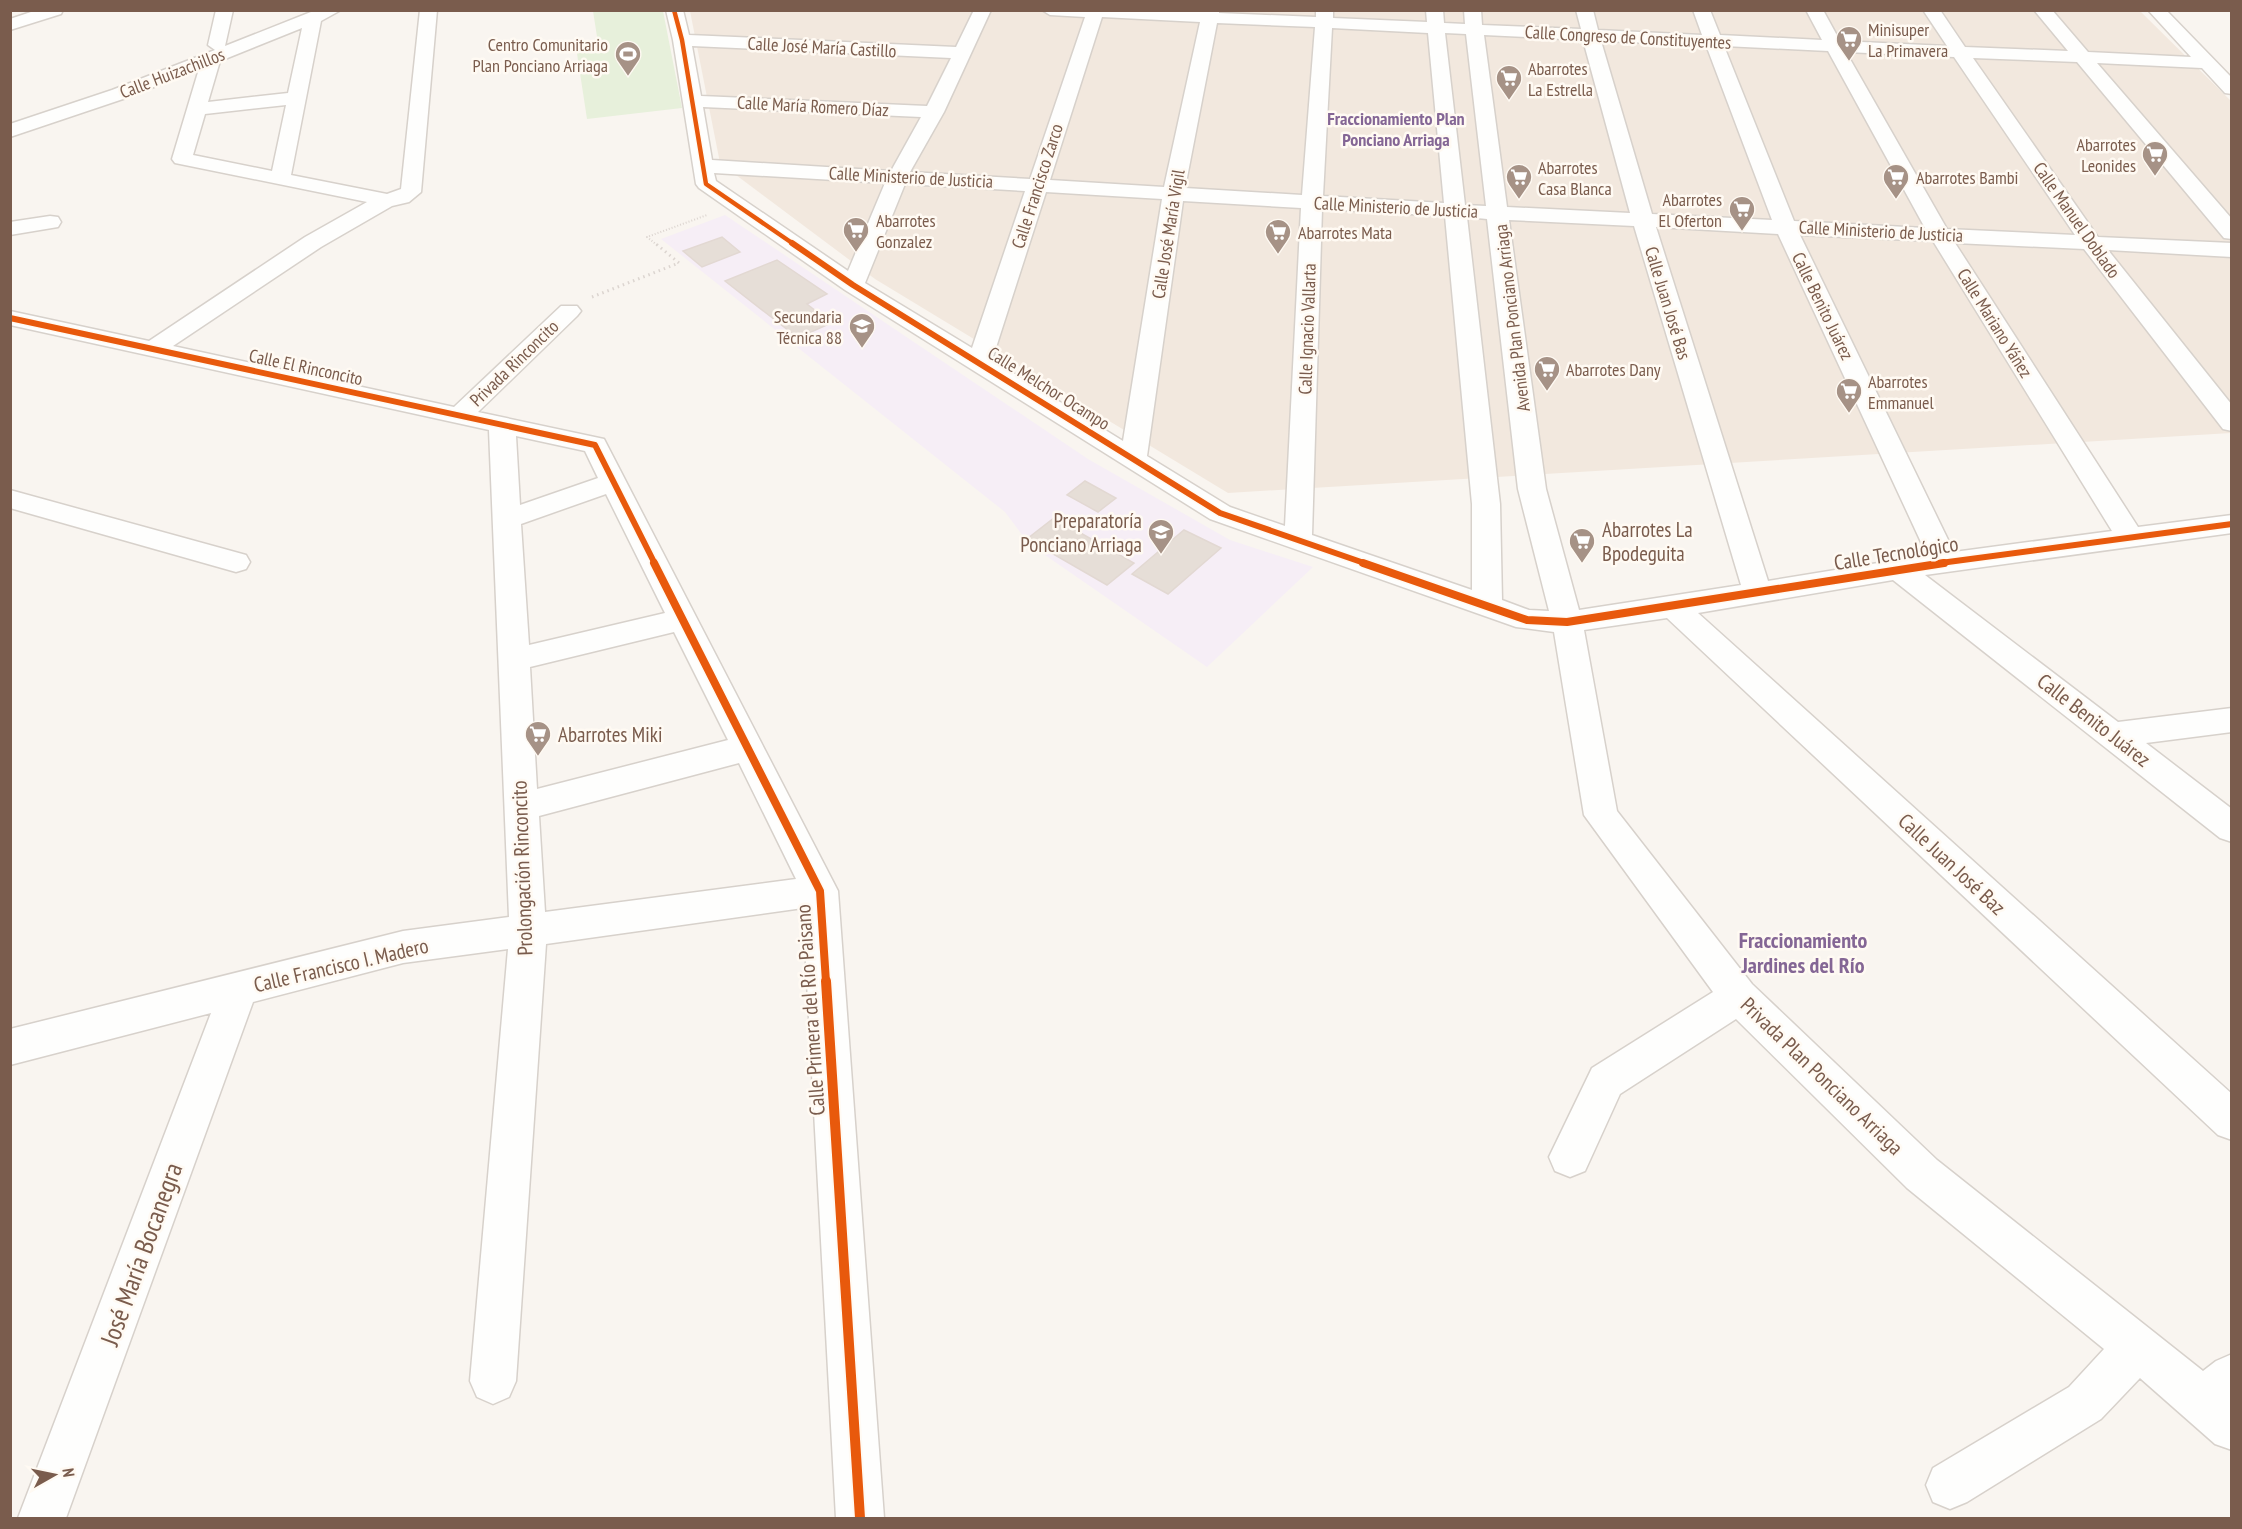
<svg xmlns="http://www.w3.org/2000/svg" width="2242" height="1529" font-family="'PT Sans Narrow',sans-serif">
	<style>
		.residential { fill: #f2e8de }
		.education { fill: #f6eef6 }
		.green { fill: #e7f0db }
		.building { fill: #e6ded7; stroke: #e2d8d2; stroke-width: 1.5 }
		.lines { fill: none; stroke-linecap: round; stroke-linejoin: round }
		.minor-casing { stroke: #d7d1cb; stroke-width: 3 }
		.path-far1 { stroke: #dcd5d0; stroke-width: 2; stroke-dasharray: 1 2; stroke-linecap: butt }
		.path { stroke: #dcd5d0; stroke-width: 3; stroke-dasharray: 1.5 4; stroke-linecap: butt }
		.minor { fill: #fefefd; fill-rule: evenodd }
		.cycleway-far3-casing { stroke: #fffaf3; stroke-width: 7 }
		.cycleway-far2-casing { stroke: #fffaf3; stroke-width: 9 }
		.cycleway-far1-casing { stroke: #fffaf3; stroke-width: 11 }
		.cycleway-casing { stroke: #fffaf3; stroke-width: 14 }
		.cycleway-far3 { stroke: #e8590c; stroke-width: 4.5 }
		.cycleway-far2 { stroke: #e8590c; stroke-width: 6 }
		.cycleway-far1 { stroke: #e8590c; stroke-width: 8 }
		.cycleway { stroke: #e8590c; stroke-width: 10 }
		.labels { text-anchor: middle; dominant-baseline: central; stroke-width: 5; stroke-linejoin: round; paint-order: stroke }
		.far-poi-label { font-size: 18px; fill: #7a5c4d; stroke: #fffaf3; text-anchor: start }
		.far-street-label { font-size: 18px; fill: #7a5c4d; stroke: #fffaf3 }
		.far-neighbourhood-label { font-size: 18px; font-weight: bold; fill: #846695; stroke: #fffaf3 }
		.poi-label { font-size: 21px; fill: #7a5c4d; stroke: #fffaf3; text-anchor: start }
		.street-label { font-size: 21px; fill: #7a5c4d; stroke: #fffaf3 }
		.neighbourhood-label { font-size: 22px; font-weight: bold; fill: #846695; stroke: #fffaf3 }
		.near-street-label { font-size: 26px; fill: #7a5c4d; stroke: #fffaf3 }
	</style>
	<rect width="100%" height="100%" fill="#f9f5f0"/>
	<path class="residential" d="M 690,11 L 2140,11 L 2231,101 L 2231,433 L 1228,493 L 875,279 L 720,163 Z"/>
	<path class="education" d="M 725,215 L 1088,459 L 1230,540 L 1313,567 L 1207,667 L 1029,544 L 1005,512 L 661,239 Z"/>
	<path class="green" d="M 593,11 L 663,11 L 682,108 L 587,119 L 576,47 L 598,43 Z"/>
	<path class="building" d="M 722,237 L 740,252 L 702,267 L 683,251 Z
		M 777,260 L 827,294 L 807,304 L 831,323 L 798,338 L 725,281 Z
		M 1085,481 L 1116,498 L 1098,512 L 1067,495 Z
		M 1054,518 L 1134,563 L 1107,585 L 1027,539 Z
		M 1184,530 L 1221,548 L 1168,594 L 1132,574 Z"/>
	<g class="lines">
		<g class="minor-casing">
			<path id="minor" d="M 37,10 L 63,10 L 61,14 L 10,30 L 10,19 Z
				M 216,10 L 233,10 L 225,46 L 316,10 L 341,10 L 321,21 L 291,175 L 387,194 L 401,189 L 420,10 L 437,10 L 421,192 L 409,202 L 392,206 L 321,247 L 173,346 L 454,407 L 561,306 L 577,306 L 581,311 L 577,316 L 478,412 L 604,439 L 838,891 L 884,1518 L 836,1518 L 803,908 L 546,944 L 516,1381 L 509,1397 L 493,1404 L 477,1397 L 470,1381 L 508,949 L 403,963 L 253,1002 L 66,1518 L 18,1518 L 211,1013 L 10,1065 L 10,1029 L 403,931 L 509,917 L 489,430 L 10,325 L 10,311 L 149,341 L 305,237 L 367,202 L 175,163 L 172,159 L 199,69 L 126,98 L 10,137 L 10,124 L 112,90 L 215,50 L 208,45 ZM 302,28 L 288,93 L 208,102 L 220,61 ZM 286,105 L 272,171 L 193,155 L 205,114 ZM 516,436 L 585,451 L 598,478 L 520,505 ZM 606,494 L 665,613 L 529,645 L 521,524 ZM 674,632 L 728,740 L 537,789 L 530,667 ZM 739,763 L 796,879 L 545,912 L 539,816 Z
				M 666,10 L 683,10 L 689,35 L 956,47 L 974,10 L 991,10 L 944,112 L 910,172 L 1030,179 L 1085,17 L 1050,15 L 1042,10 L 1219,10 L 1219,13 L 1316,17 L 1316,10 L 1333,10 L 1333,18 L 1427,22 L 1426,10 L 1443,10 L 1444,23 L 1465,24 L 1464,10 L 1481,10 L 1482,25 L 1581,29 L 1576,10 L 1593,10 L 1598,30 L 1702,35 L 1693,10 L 1710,10 L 1720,35 L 1822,40 L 1806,10 L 1823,10 L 1840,41 L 1947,46 L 1923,10 L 1940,10 L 1965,47 L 2068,51 L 2034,10 L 2052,10 L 2088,52 L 2191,57 L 2148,10 L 2166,10 L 2232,78 L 2232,94 L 2225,93 L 2202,68 L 2097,63 L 2232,219 L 2232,239 L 2224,238 L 2077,62 L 1973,58 L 2098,237 L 2232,243 L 2232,257 L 2108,250 L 2232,405 L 2232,431 L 2223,429 L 2084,249 L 1955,243 L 2138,527 L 2232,515 L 2232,533 L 1925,575 L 2118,722 L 2232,708 L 2232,732 L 2146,743 L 2232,809 L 2232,842 L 2220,838 L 1893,580 L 1698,613 L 2232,1094 L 2232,1140 L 2218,1135 L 1667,618 L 1584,630 L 1617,811 L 1752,984 L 1937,1160 L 2203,1371 L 2216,1361 L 2232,1354 L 2232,1450 L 2215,1444 L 2140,1378 L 2101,1419 L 1967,1502 L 1950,1509 L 1933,1502 L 1926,1485 L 1933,1468 L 2069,1387 L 2104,1349 L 1907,1188 L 1736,1019 L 1620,1094 L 1585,1171 L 1570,1177 L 1555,1171 L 1549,1157 L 1592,1068 L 1713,992 L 1584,815 L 1554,632 L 1516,627 L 1210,519 L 845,290 L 699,188 L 696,184 L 673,40 ZM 1102,17 L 1200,22 L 1164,187 L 1050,180 ZM 1217,23 L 1315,27 L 1302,195 L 1185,188 ZM 1332,28 L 1428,33 L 1444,203 L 1323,196 ZM 1445,33 L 1466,34 L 1486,206 L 1465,205 ZM 1484,35 L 1583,40 L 1630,213 L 1507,207 ZM 1601,41 L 1706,45 L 1772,220 L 1652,214 ZM 692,46 L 951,58 L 927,106 L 701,96 ZM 1724,46 L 1828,51 L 1925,228 L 1794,221 ZM 1846,52 L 1954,57 L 2075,235 L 1947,229 ZM 703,107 L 921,117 L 891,171 L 712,160 ZM 714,173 L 885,183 L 848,271 L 716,181 ZM 905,184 L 1025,191 L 972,348 L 865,283 ZM 1046,192 L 1162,199 L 1123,441 L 992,360 ZM 1183,201 L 1301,208 L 1285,526 L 1230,507 L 1147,456 ZM 1322,209 L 1445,216 L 1472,504 L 1472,590 L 1312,535 ZM 1467,217 L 1487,219 L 1518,489 L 1549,611 L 1529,610 L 1502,600 L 1500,504 ZM 1509,220 L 1634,226 L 1741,585 L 1579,610 L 1546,489 ZM 1656,227 L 1778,234 L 1927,555 L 1768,581 ZM 1800,235 L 1933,241 L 2112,531 L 1954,552 Z
				M 50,216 L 58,217 L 61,222 L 58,227 L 10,235 L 10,222 Z
				M 10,490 L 246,555 L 250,562 L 246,569 L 236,572 L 10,508 Z"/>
		</g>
		<path class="path-far1" d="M 657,245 L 647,237 L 707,215"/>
		<path class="path" d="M 592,297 L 679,263 L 655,243"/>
		<use href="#minor" class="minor"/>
		<g class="cycleway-far3-casing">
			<path id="cycleway-far3" d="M 674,10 L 682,40 L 706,184 L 795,245"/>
		</g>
		<g class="cycleway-far2-casing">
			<path id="cycleway-far2" d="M 792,243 L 853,285 L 1220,513 L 1367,564
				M 10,318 L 595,445 L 655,564
				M 1933,564 L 2232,524"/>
		</g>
		<g class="cycleway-far1-casing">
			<path id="cycleway-far1" d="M 654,563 L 820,891 L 826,982
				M 1363,563 L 1527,620 L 1567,622 L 1944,563"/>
		</g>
		<g class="cycleway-casing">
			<path id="cycleway" d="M 826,981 L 860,1518"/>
		</g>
		<use href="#cycleway-far3" class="cycleway-far3"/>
		<use href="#cycleway-far2" class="cycleway-far2"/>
		<use href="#cycleway-far1" class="cycleway-far1"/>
		<use href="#cycleway" class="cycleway"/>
	</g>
	<defs>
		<g id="supermarket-pin" transform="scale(1.35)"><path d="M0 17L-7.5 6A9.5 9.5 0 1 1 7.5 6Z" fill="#a69286" stroke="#fffaf3"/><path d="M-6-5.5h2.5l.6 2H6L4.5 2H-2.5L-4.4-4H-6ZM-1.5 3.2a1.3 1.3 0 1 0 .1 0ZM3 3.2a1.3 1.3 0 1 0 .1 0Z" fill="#fff"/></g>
		<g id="stadium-pin" transform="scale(1.35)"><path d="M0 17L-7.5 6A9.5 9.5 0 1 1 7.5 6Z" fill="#a69286" stroke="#fffaf3"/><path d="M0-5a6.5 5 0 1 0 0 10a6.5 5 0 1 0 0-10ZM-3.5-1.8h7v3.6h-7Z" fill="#fff"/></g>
		<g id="school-pin" transform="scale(1.35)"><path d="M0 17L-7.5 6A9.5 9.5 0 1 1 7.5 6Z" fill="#a69286" stroke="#fffaf3"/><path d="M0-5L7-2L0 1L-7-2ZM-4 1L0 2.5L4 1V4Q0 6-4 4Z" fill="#fff"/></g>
	</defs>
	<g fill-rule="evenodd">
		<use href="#supermarket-pin" x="1849" y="39"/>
		<use href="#stadium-pin" x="628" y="54"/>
		<use href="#supermarket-pin" x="1509" y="78"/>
		<use href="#supermarket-pin" x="2155" y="154"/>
		<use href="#supermarket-pin" x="1519" y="177"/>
		<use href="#supermarket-pin" x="1896" y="177"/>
		<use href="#supermarket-pin" x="1742" y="209"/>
		<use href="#supermarket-pin" x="856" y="230"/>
		<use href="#supermarket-pin" x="1278" y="232"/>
		<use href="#school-pin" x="862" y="326"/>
		<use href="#supermarket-pin" x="1547" y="369"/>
		<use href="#supermarket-pin" x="1849" y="391"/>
		<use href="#school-pin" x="1161" y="532"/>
		<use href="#supermarket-pin" x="1582" y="541"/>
		<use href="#supermarket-pin" x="538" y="734"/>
	</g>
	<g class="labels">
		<g class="far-poi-label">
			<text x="1868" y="29">Minisuper<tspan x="1868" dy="21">La Primavera</tspan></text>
			<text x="608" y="44" text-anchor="end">Centro Comunitario<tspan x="608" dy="21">Plan Ponciano Arriaga</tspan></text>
			<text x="1528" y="68">Abarrotes<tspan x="1528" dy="21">La Estrella</tspan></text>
			<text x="2136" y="144" text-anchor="end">Abarrotes<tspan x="2136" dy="21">Leonides</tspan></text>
			<text x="1538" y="167">Abarrotes<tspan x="1538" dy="21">Casa Blanca</tspan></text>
			<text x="1916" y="177">Abarrotes Bambi</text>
			<text x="1722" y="199" text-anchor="end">Abarrotes<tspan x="1722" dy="21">El Oferton</tspan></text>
			<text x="876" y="220">Abarrotes<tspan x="876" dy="21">Gonzalez</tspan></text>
			<text x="1298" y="232">Abarrotes Mata</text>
			<text x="842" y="316" text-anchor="end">Secundaria<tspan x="842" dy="21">Técnica 88</tspan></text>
			<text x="1566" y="369">Abarrotes Dany</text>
			<text x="1868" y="381">Abarrotes<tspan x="1868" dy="21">Emmanuel</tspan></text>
		</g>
		<g class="far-street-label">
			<text transform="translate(1628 37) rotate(3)">Calle Congreso de Constituyentes</text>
			<text transform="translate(822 47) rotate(3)">Calle José María Castillo</text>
			<text transform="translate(172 73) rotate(-21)">Calle Huizachillos</text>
			<text transform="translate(813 106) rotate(3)">Calle María Romero Díaz</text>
			<text transform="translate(911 177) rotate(3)">Calle Ministerio de Justicia</text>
			<text transform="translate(1037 186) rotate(-72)">Calle Francisco Zarco</text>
			<text transform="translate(1396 207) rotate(3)">Calle Ministerio de Justicia</text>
			<text transform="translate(2077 220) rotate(55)">Calle Manuel Doblado</text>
			<text transform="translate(1881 231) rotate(3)">Calle Ministerio de Justicia</text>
			<text transform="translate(1168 234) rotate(-81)">Calle José María Vigil</text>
			<text transform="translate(1668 303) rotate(73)">Calle Juan José Bas</text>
			<text transform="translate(1823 306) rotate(64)">Calle Benito Juárez</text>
			<text transform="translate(1512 318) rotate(-97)">Avenida Plan Ponciano Arriaga</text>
			<text transform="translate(1995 323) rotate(58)">Calle Mariano Yáñez</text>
			<text transform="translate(1307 329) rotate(-88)">Calle Ignacio Vallarta</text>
			<text transform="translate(514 363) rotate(-44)">Privada Rinconcito</text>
			<text transform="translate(306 367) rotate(12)">Calle El Rinconcito</text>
			<text transform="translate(1049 388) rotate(32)">Calle Melchor Ocampo</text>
		</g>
		<g class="far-neighbourhood-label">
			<text x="1396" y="118">Fraccionamiento Plan<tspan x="1396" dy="21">Ponciano Arriaga</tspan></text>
		</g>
		<g class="poi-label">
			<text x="1142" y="520" text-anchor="end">Preparatoría<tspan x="1142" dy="24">Ponciano Arriaga</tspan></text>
			<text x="1602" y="529">Abarrotes La<tspan x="1602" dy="24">Bpodeguita</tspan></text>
			<text x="558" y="734">Abarrotes Miki</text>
		</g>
		<g class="street-label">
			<text transform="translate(1896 553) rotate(-9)">Calle Tecnológico</text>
			<text transform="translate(2094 720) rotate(38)">Calle Benito Juárez</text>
			<text transform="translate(1952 864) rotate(43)">Calle Juan José Baz</text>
			<text transform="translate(522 868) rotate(-92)">Prolongación Rinconcito</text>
			<text transform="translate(341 965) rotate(-13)">Calle Francisco I. Madero</text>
			<text transform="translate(810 1010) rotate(-94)">Calle Primera del Río Paisano</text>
			<text transform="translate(1822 1076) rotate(44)">Privada Plan Ponciano Arriaga</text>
		</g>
		<g class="neighbourhood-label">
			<text x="1803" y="940">Fraccionamiento<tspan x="1803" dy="25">Jardines del Río</tspan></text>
		</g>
		<g class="near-street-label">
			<text transform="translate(141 1254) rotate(-70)">José María Bocanegra</text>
		</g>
	</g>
	<rect width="2242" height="1529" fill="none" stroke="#7a5c4d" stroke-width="24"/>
	<g transform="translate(54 1475) rotate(81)" stroke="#fffaf3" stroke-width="4.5" paint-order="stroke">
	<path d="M0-4.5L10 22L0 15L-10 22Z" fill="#7a5c4d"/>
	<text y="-9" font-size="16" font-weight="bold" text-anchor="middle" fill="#7a5c4d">N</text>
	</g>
</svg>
